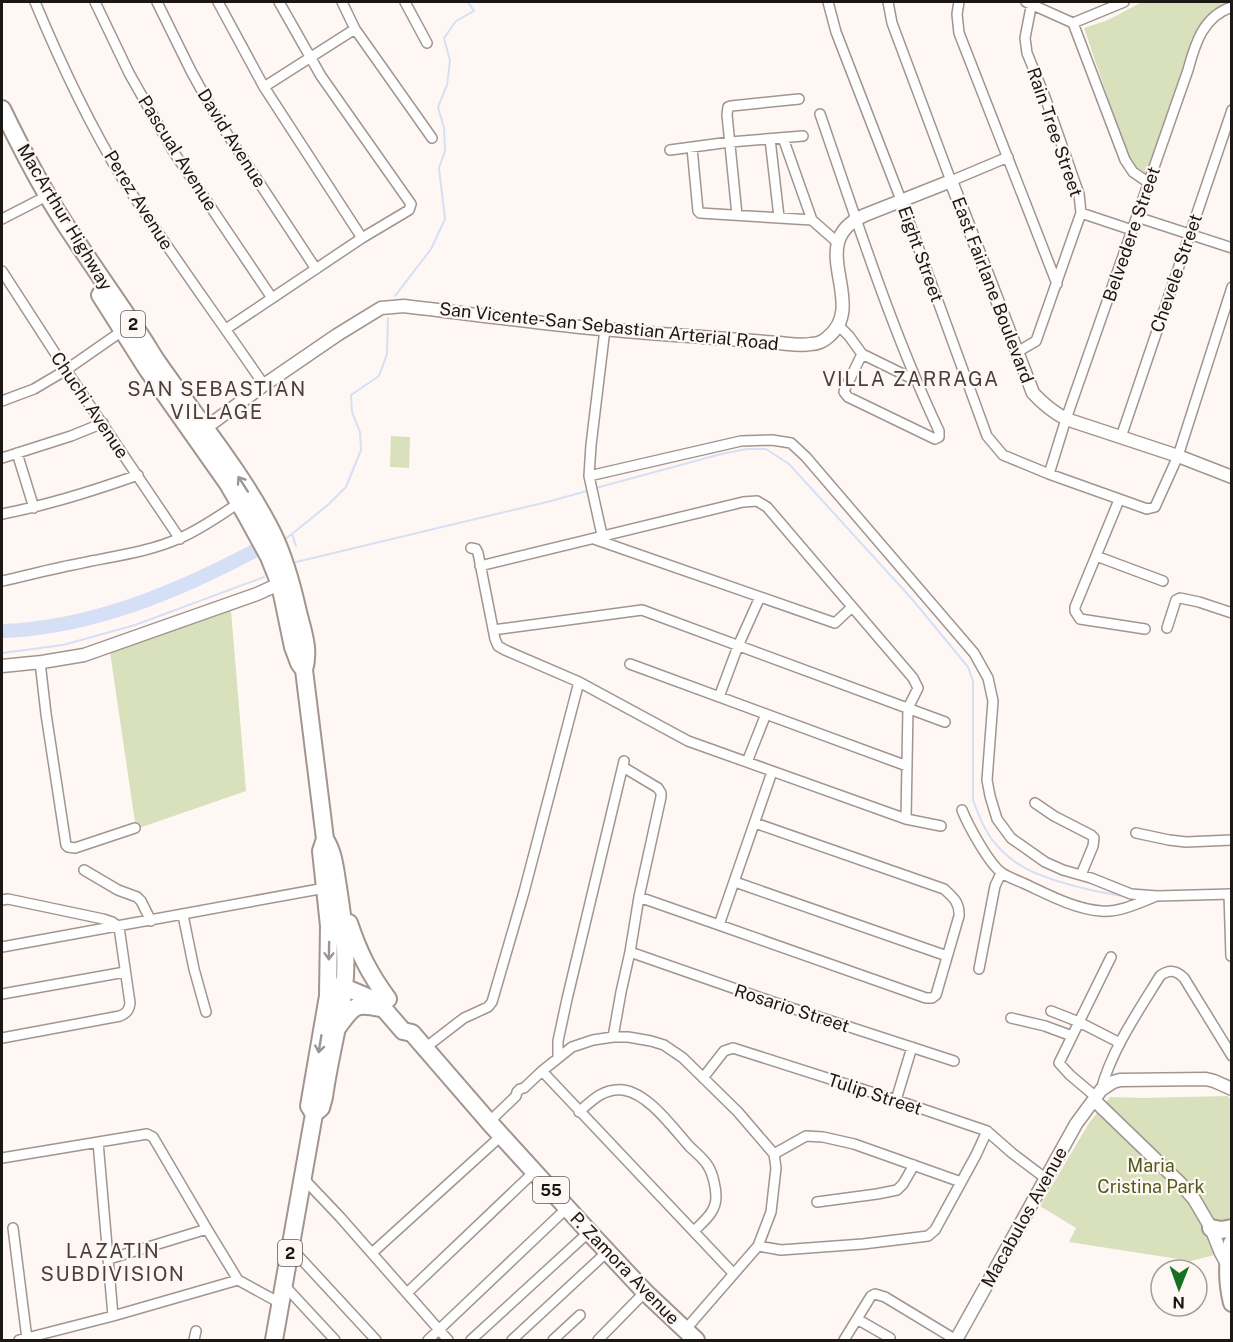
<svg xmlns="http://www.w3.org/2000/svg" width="1233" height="1342" font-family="'Public Sans',sans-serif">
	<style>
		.green { fill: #d9e0bc }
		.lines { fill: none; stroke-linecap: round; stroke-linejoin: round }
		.stream { stroke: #d5e0f6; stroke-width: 2 }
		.river { stroke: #d5e0f6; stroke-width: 14 }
		.street-casing { stroke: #a29590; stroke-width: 12 }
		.secondary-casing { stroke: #a29590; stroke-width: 15 }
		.highway-casing { stroke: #a29590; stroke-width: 20 }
		.street { stroke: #fff; stroke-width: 9 }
		.secondary { stroke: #fff; stroke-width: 12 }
		.highway { stroke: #fff; stroke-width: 16 }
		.oneway { stroke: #989795 }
		.labels { text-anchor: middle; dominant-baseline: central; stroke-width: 4.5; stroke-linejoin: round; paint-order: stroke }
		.shield { fill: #fff7f3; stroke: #5f5a57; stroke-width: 1.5 }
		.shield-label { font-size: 16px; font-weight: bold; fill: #1b1714 }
		.street-label { font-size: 18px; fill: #1b1714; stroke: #fff7f3 }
		.park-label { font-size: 18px; fill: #535b1a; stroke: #fff7f3 }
		.neighbourhood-label { font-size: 20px; letter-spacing: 1.5px; fill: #4a3f3a; stroke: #fff7f3 }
	</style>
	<rect width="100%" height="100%" fill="#fff7f3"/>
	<path class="green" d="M 1142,2 L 1231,2 L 1231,3 L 1214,11 L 1198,27 L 1146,173 L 1130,163 L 1084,28 L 1108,20 Z
		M 391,436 L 410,437 L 409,468 L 390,467 Z
		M 231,611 L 246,791 L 136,829 L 110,652 Z
		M 1228,1096 L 1231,1100 L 1232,1229 L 1226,1252 L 1191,1261 L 1069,1242 L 1076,1228 L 1040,1206 L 1089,1123 L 1110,1097 L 1143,1098 Z"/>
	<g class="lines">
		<path class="stream" d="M 395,296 L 431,249 L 445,219 L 439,168 L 445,151 L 444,128 L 438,107 L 447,85 L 450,61 L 444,38 L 456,21 L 474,11 L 468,2
			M 596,488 L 721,454 L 747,449 L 766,449 L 789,464 L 912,599 L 968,667 L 973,681 L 973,800 C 978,814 984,830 994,842 C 999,848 1007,856 1014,861 C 1037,879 1094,892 1124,896
			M 292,534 L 296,546
			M 285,539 L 292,534 L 329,504 L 346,487 L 361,450 L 360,432 L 352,412 L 351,395 L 379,376 L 387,354 L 388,318
			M 296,562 L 551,501 L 590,490
			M 2,653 L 63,645 L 135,625 L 264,577"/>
		<path class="river" d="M 2,631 C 91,628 177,592 256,550"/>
		<g class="street-casing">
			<path id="street" d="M 35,2 C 60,62 88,122 122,178 C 167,249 217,316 264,385
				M 95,2 L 129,73 L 173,151 L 272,298
				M 157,2 L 191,71 L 218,120 L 316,269
				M 218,2 L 264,87 L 362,238
				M 342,2 L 355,29 L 432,138
				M 405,2 L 427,43
				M 828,2 L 836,32 L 901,200 L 987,436 L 1003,455 L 1049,474 L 1147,509 L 1155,507 L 1178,456 L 1232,287
				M 888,2 L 892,23 L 951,181 L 1008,157
				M 959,2 L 957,14 L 959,33 L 1057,284
				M 1026,2 L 1073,23 L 1125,160 L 1133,172 L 1149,183
				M 1073,23 L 1124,2
				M 264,87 L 355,29
				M 820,114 C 857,221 891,329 939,431 L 939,437 L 935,439 L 848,397 L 844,392 L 845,389 L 862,354
				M 783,138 L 812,220
				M 770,139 L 779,217
				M 692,148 L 698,211 L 700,213 L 812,220 L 837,242
				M 670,150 L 730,142 L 803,136
				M 1081,213 L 1132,230
				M 737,215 L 727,115 L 728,107 L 731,106 L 799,99
				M 1137,217 L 1232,248
				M 2,219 L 39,200
				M 2,271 L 66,370 L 180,539
				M 839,326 L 849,336 L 862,354 L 915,380
				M 226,329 L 362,238 L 409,210 L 411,204 L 321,76 L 279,2
				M 1017,352 L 1036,341 L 1081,213 L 1079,194 L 1045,97 L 1027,53 L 1025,38 L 1032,2
				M 2,401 L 34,389 L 66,370 L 122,331
				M 1121,437 L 1232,110
				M 17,453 L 34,508
				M 2,458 L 71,436 L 103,423
				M 1049,474 L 1066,419 L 1188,70 C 1195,44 1203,16 1232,7
				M 589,476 L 741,441 L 772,440 L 791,443 L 806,457 L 974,653 L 988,678 L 993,701 L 987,780 L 990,796 L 997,819 L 1011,838 L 1045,862 L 1063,870 L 1091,878 L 1131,894 L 1157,896 L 1232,894
				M 1119,500 L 1075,607 L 1075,611 L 1080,619 L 1145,629
				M 2,514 C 49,505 93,491 138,475
				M 602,535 L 589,476 L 591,445 L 605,329
				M 594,539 L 835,623 L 852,607
				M 1096,556 L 1163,581
				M 480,566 L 743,502 L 757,501 L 767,507 L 913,678 L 918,688 L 908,708 L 906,819 L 688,741 L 579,682
				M 2,581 C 29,575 55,568 82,563 C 115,556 149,552 180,538 C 201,529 220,515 239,503
				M 1167,628 L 1176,600 L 1180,598 L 1199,602 L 1232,613
				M 493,630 L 642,610 L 945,722
				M 40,662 L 46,714 L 66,845 L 68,847 L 75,848 L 135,828
				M 630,664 L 907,766
				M 719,697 L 738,646 L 760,597
				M 747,762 L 766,714
				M 1035,803 L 1054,816 L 1091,835 L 1094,838 L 1093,846 L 1081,875
				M 962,810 C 968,825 989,864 1002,873 C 1008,877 1016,880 1023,883 C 1047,894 1074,909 1101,911 C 1118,913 1139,903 1154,897
				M 906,819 L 941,826
				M 1136,833 L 1169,840 L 1186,842 L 1232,840
				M 84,870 L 118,890 L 137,897 L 141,901 L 151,921
				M 735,882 L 947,956
				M 1229,894 L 1231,956
				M 639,897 L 719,925 L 772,772
				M 2,900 L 8,899 L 103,919 L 112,922 L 119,927 L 130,1003 C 129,1010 127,1013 120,1016 L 2,1038
				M 183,915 L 194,969 L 206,1012
				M 719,925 L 926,998 L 932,998 L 936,995 L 959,916 C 960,903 953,897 944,889 L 755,823
				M 2,947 L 325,888
				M 630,952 L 776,1003 L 954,1061
				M 1111,957 L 1079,1022 L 1120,1043
				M 979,969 L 995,886 L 1001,873
				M 2,994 L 125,972
				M 1051,1011 L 1079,1022 L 1059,1063 L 1070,1075 L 1096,1097
				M 1011,1018 L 1045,1026 L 1072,1036
				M 613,1037 L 621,992 L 630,952 L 639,897 L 661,797 L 661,793 L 658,788 L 623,767
				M 425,1048 L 464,1018 L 488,1007 L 492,1002 L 524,892 L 579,682 L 505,650 L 498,646 L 495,639 L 478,553 L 476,549 L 471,548
				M 558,1058 L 558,1041 L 567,999 L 624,761
				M 542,1071 L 733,1273
				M 703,1078 L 724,1051 L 733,1048 L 896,1100 L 987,1131 L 1012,1153 L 1045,1178
				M 1101,1090 C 1111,1051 1139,1010 1160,976 C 1169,969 1176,970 1184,978 L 1232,1056
				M 896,1100 L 912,1047
				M 579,1112 C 592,1100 604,1088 623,1090 C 648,1093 673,1128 689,1146 C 695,1152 704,1159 708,1166 C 713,1174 716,1188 716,1197 C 716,1212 704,1221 694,1231
				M 489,1122 L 516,1096 L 517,1092 L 520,1089 L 524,1088 L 542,1071 L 572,1047 L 593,1040 L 613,1037 L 628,1037 L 651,1041 L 664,1045 L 683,1058 L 738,1112 L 774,1154 L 776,1168 L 771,1212 L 758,1246 L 685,1330
				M 98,1142 L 113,1316
				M 774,1154 L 806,1136 L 823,1137 L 854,1144 L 961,1182
				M 2,1158 L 147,1134 L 153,1137 L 207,1229 L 238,1280
				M 302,1177 L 340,1217 L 448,1340
				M 817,1202 L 877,1194 L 897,1190 L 903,1184 L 914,1165
				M 13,1228 L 27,1339
				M 758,1246 L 781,1250 L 863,1244 L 928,1236 L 935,1230 L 976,1155 L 987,1131
				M 291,1248 L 376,1340
				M 372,1253 L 501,1136
				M 109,1259 L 207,1229
				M 284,1285 L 335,1340
				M 407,1293 L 534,1172
				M 857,1319 L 890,1338
				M 19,1340 L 113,1316 L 238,1280 L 280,1303
				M 194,1340 L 196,1331
				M 428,1340 L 567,1208
				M 471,1340 L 589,1232
				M 512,1340 L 607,1252
				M 553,1340 L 580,1315
				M 598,1340 L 645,1292
				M 844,1340 L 871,1296 L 875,1294 L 885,1297 L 956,1340"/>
		</g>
		<g class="secondary-casing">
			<path id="secondary" d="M 200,432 L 264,385 L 337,335 L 381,308 L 404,306 C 463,313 521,321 580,327 C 621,331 662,334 702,337 C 728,339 754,341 779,343 C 790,344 801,346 811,344 C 817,344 824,341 828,337 C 870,303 802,242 865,215 L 951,181 L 1033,393 C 1043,404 1053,412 1066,419 L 1178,456 L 1232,477
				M 2,666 L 42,662 L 84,655 L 257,594 L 279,584
				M 1094,1100 L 1180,1183 L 1194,1199 L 1211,1228 L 1221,1253 L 1227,1264
				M 956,1340 L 1076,1124 L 1101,1090 L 1113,1082 L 1120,1080 L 1206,1079 L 1214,1081 L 1232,1089"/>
		</g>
		<g class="highway-casing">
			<path id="highway" d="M 2,109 C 21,148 41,188 65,224 C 88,259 111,292 134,326 C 142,337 149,349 156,360 C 196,418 242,472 273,534 C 285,559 292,585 298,612 C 303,632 310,650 304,670 L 325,839 L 321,851 L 329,926 L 328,996 L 309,1106 L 314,1114 L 274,1340
				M 100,295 L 147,369 L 228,484 L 246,515 L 269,557 L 277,577 L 282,594 L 293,647 L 299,663 L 304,670
				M 349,923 C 359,953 369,973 388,999
				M 328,986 L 344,987 L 370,998 L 384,1009 L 403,1031 L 412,1033 L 489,1122 L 589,1232 L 645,1292 L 696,1340
				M 338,1027 C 353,1007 354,1002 380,1008
				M 314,1114 L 321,1108 L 324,1097 C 329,1060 339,1024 344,988 C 348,955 343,919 338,887 C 335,869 334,853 325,839
				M 1211,1228 L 1221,1230 L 1232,1228
				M 1232,1243 C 1226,1264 1227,1282 1232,1303"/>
		</g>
		<use href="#street" class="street"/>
		<use href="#secondary" class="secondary"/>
		<use href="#highway" class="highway"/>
	</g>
	<defs><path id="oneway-shaft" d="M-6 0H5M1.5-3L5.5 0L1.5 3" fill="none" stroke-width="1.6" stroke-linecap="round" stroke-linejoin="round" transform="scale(1.5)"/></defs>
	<g class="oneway">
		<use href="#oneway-shaft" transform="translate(243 484) rotate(-123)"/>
		<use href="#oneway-shaft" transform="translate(329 951) rotate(91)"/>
		<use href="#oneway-shaft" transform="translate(320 1044) rotate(99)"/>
	</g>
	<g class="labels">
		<g class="shield">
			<rect x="121" y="311" width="24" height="26" rx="4.5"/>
			<rect x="533" y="1177" width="36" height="26" rx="4.5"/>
			<rect x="278" y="1240" width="24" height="26" rx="4.5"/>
		</g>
		<g class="shield-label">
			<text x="133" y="324">2</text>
			<text x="551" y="1190">55</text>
			<text x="290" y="1253">2</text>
		</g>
		<g class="street-label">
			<text transform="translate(1055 132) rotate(71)">Rain Tree Street</text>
			<text transform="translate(232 138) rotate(58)">David Avenue</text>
			<text transform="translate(178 153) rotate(58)">Pascual Avenue</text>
			<text transform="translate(139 200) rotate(58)">Perez Avenue</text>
			<text transform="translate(65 217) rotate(59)">MacArthur Highway</text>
			<text transform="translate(1131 234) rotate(-71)">Belvedere Street</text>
			<text transform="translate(921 254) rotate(70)">Eight Street</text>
			<text transform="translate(1176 273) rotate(-71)">Chevele Street</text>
			<text transform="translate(993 290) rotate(69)">East Fairlane Boulevard</text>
			<text transform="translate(609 326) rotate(6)">San Vicente-San Sebastian Arterial Road</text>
			<text transform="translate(90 405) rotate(56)">Chuchi Avenue</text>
			<text transform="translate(792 1008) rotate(18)">Rosario Street</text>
			<text transform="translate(875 1094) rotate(18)">Tulip Street</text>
			<text transform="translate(1024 1217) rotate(-61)">Macabulos Avenue</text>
			<text transform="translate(625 1268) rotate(46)">P. Zamora Avenue</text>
		</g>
		<g class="park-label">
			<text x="1151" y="1165">Maria<tspan x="1151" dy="21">Cristina Park</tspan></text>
		</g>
		<g class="neighbourhood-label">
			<text x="911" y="379">VILLA ZARRAGA</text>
			<text x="217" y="389">SAN SEBASTIAN<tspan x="217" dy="23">VILLAGE</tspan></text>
			<text x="113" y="1251">LAZATIN<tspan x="113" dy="23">SUBDIVISION</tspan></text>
		</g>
	</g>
	<rect width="1233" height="1342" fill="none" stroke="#1b1714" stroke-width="6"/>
	<g transform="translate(1179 1288) rotate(181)"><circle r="28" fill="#fff7f3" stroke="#a49d9a" stroke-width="1.5"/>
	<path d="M0-4.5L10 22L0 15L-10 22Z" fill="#15711f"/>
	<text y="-9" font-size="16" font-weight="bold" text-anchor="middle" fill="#1b1714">N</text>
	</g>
</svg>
